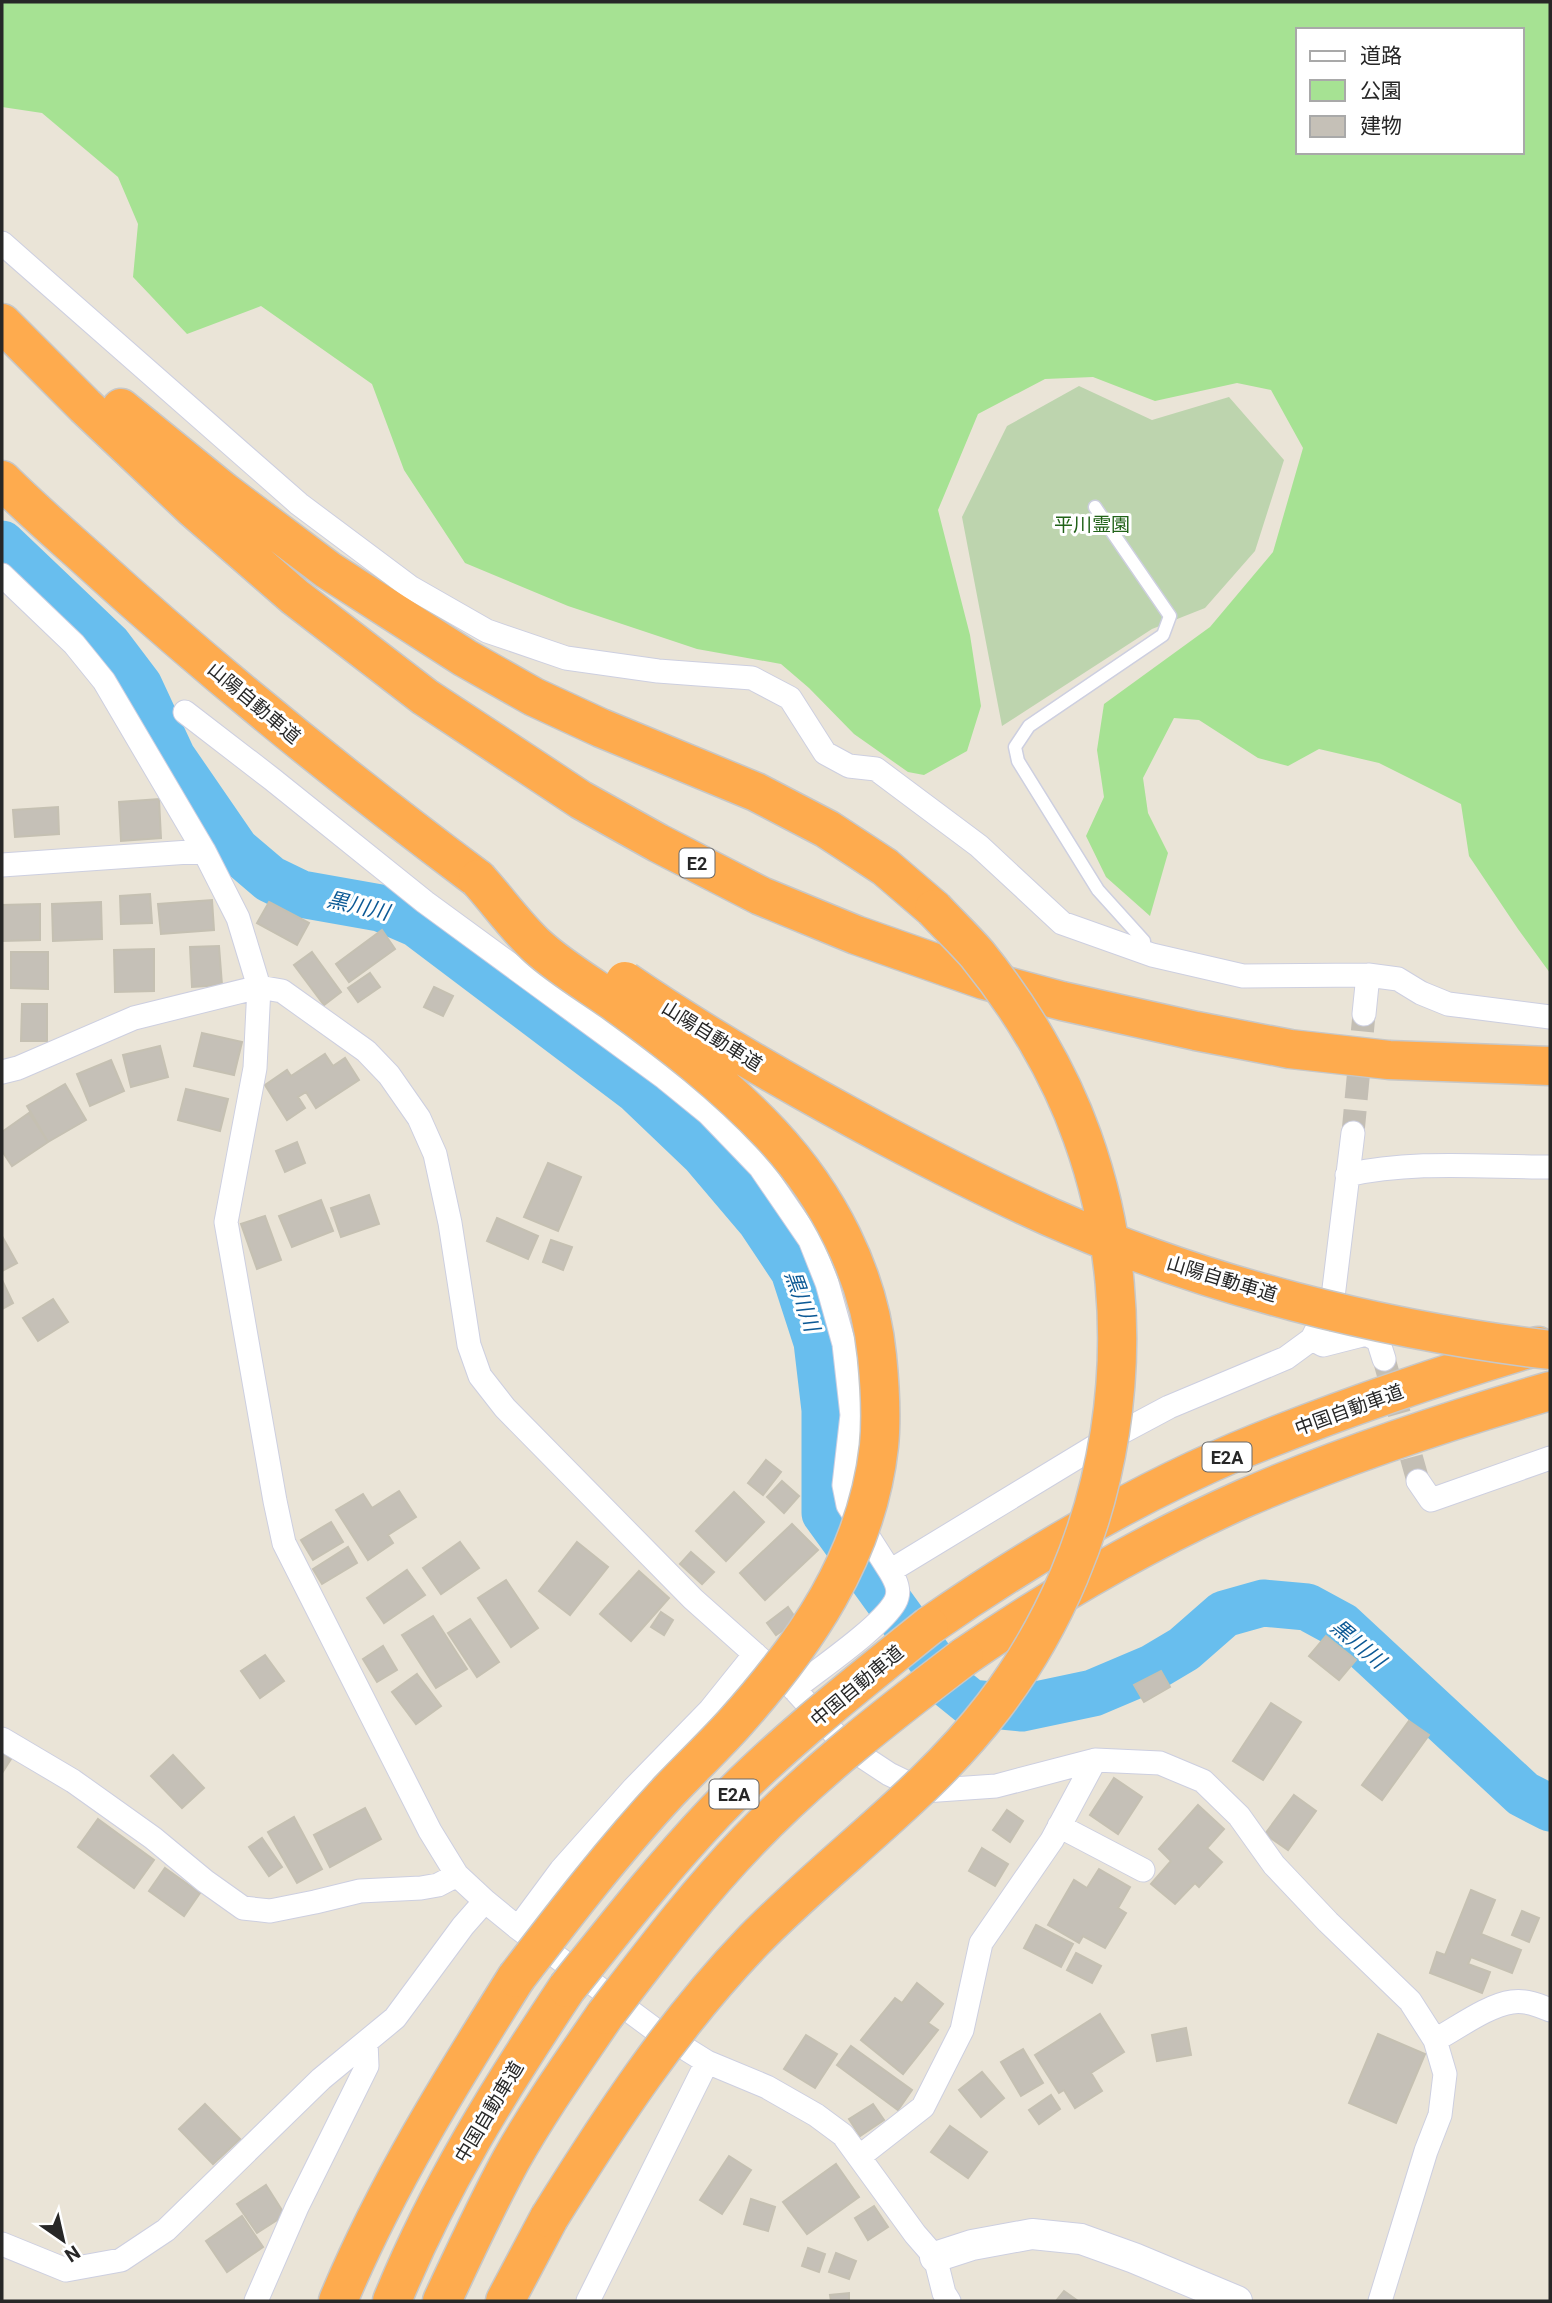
<svg xmlns="http://www.w3.org/2000/svg" width="1552" height="2303" font-family="Roboto,'Noto Sans JP',sans-serif">
	<style>
		.green { fill: #a6e293; fill-rule: evenodd }
		.cemetery { fill: #bdd4ae }
		.lines { fill: none; stroke-linecap: round; stroke-linejoin: round }
		.river { stroke: #68beee; stroke-width: 47 }
		.building { fill: #c5c0b7; stroke: #c5c0b2; stroke-width: 2 }
		.minor-tunnel { stroke: #c3beb4; stroke-width: 23; stroke-dasharray: 23 11; stroke-linecap: butt }
		.service-casing { stroke: #cdcfe0; stroke-width: 15 }
		.minor-casing { stroke: #cdcfe0; stroke-width: 25 }
		.tertiary-casing { stroke: #cdcfe0; stroke-width: 32 }
		.motorway-casing { stroke: #c7c7c7; stroke-width: 41 }
		.service { stroke: #fff; stroke-width: 12 }
		.minor { stroke: #fff; stroke-width: 23 }
		.tertiary { stroke: #fff; stroke-width: 30 }
		.motorway { stroke: #feab4e; stroke-width: 38 }
		.motorway-bridge-casing { stroke: #c7c7c7; stroke-width: 41; stroke-linecap: butt }
		.motorway-bridge { stroke: #feab4e; stroke-width: 38 }
		.labels { text-anchor: middle; dominant-baseline: central; stroke-width: 6; stroke-linejoin: round; paint-order: stroke }
		.shield { fill: #fff; stroke: #686868; stroke-width: 2 }
		.shield-label { font-size: 18px; font-weight: bold; fill: #272727 }
		.park-label { font-size: 19px; fill: #216218; stroke: #fff }
		.street-label { font-size: 19px; fill: #272727; stroke: #fff }
		.water-label { font-size: 21px; font-style: italic; fill: #0c5995; stroke: #fff }
	</style>
	<rect width="100%" height="100%" fill="#eae4d7"/>
	<path class="green" d="M 2,2 L 1550,2 L 1550,973 L 1518,929 L 1469,856 L 1461,804 L 1379,763 L 1319,749 L 1288,766 L 1258,758 L 1199,720 L 1174,718 L 1143,778 L 1148,813 L 1168,853 L 1150,916 L 1106,877 L 1086,836 L 1104,797 L 1097,750 L 1104,704 L 1210,627 L 1273,552 L 1303,448 L 1271,390 L 1237,383 L 1155,401 L 1093,377 L 1045,379 L 978,414 L 938,510 L 970,635 L 981,706 L 967,751 L 924,775 L 908,772 L 854,734 L 809,688 L 781,664 L 697,649 L 568,606 L 465,563 L 404,470 L 372,384 L 261,306 L 187,334 L 133,277 L 138,224 L 118,177 L 42,113 L 2,107 ZM 1298,30 L 1522,30 L 1522,152 L 1298,152 Z"/>
	<path class="cemetery" d="M 1079,386 L 1152,420 L 1229,397 L 1284,460 L 1255,551 L 1205,608 L 1152,629 L 1002,726 L 962,517 L 1007,426 Z"/>
	<g class="lines">
		<path class="river" d="M 2,544 L 108,645 L 139,686 L 172,757 L 236,850 L 270,879 L 301,894 L 380,908 L 417,924 L 637,1090 L 704,1154 L 760,1220 L 794,1271 L 817,1342 L 825,1410 L 825,1513 L 950,1686 L 971,1703 L 1022,1708 L 1093,1693 L 1152,1668 L 1184,1649 L 1224,1614 L 1263,1603 L 1307,1607 L 1342,1626 L 1523,1794 L 1550,1808"/>
	</g>
	<path class="building" d="M 159,799 L 161,838 L 121,841 L 119,802 Z
		M 58,807 L 59,834 L 15,837 L 13,810 Z
		M 150,894 L 152,923 L 121,924 L 120,896 Z
		M 212,900 L 214,930 L 161,934 L 158,904 Z
		M 101,902 L 102,939 L 53,941 L 52,904 Z
		M 269,902 L 309,923 L 297,945 L 257,923 Z
		M 40,904 L 40,940 L 2,941 L 2,905 Z
		M 382,930 L 395,949 L 349,982 L 336,964 Z
		M 219,946 L 222,985 L 192,987 L 190,947 Z
		M 154,949 L 154,991 L 115,992 L 114,950 Z
		M 11,952 L 48,952 L 48,989 L 11,988 Z
		M 312,952 L 341,992 L 324,1005 L 294,965 Z
		M 370,973 L 380,987 L 358,1002 L 348,988 Z
		M 434,987 L 453,996 L 443,1016 L 424,1007 Z
		M 22,1004 L 47,1004 L 47,1041 L 21,1041 Z
		M 202,1033 L 242,1042 L 234,1075 L 194,1066 Z
		M 160,1046 L 168,1077 L 131,1087 L 123,1055 Z
		M 325,1054 L 333,1066 L 345,1058 L 359,1080 L 316,1108 L 306,1092 L 298,1097 L 305,1108 L 287,1120 L 265,1085 L 287,1070 L 291,1076 Z
		M 111,1060 L 124,1091 L 90,1106 L 77,1074 Z
		M 65,1084 L 86,1120 L 48,1142 L 27,1106 Z
		M 186,1089 L 228,1099 L 220,1131 L 178,1120 Z
		M 29,1113 L 48,1142 L 12,1166 L 2,1151 L 2,1132 Z
		M 297,1142 L 305,1163 L 285,1172 L 276,1151 Z
		M 548,1163 L 581,1177 L 558,1231 L 524,1217 Z
		M 369,1195 L 379,1224 L 341,1237 L 331,1208 Z
		M 321,1200 L 333,1231 L 292,1247 L 279,1216 Z
		M 265,1216 L 281,1260 L 257,1269 L 241,1224 Z
		M 497,1218 L 538,1236 L 528,1259 L 487,1241 Z
		M 3,1238 L 17,1263 L 2,1271 L 2,1239 Z
		M 551,1240 L 572,1247 L 563,1270 L 543,1262 Z
		M 2,1280 L 13,1303 L 2,1309 Z
		M 53,1299 L 68,1322 L 38,1341 L 23,1318 Z
		M 766,1460 L 781,1472 L 763,1495 L 748,1483 Z
		M 782,1481 L 799,1496 L 784,1513 L 767,1497 Z
		M 399,1491 L 416,1517 L 388,1535 L 393,1543 L 368,1560 L 336,1510 L 363,1494 L 372,1508 Z
		M 734,1492 L 764,1522 L 726,1561 L 696,1531 Z
		M 331,1522 L 343,1542 L 313,1560 L 301,1540 Z
		M 792,1524 L 818,1550 L 765,1600 L 740,1573 Z
		M 460,1542 L 479,1568 L 441,1594 L 423,1568 Z
		M 577,1542 L 608,1567 L 570,1615 L 539,1591 Z
		M 348,1547 L 357,1563 L 322,1584 L 313,1569 Z
		M 691,1552 L 714,1572 L 702,1584 L 680,1564 Z
		M 407,1570 L 425,1595 L 384,1623 L 367,1598 Z
		M 639,1571 L 669,1598 L 631,1641 L 600,1614 Z
		M 506,1580 L 538,1628 L 511,1647 L 478,1598 Z
		M 788,1607 L 797,1620 L 776,1635 L 767,1623 Z
		M 661,1612 L 673,1620 L 664,1635 L 651,1627 Z
		M 433,1616 L 467,1669 L 436,1688 L 402,1635 Z
		M 470,1619 L 499,1662 L 477,1677 L 448,1633 Z
		M 1326,1636 L 1356,1660 L 1339,1680 L 1309,1656 Z
		M 383,1646 L 397,1670 L 377,1682 L 363,1659 Z
		M 265,1655 L 284,1681 L 260,1698 L 241,1671 Z
		M 1161,1671 L 1170,1687 L 1144,1702 L 1134,1685 Z
		M 417,1674 L 441,1706 L 416,1724 L 392,1692 Z
		M 1271,1703 L 1301,1722 L 1263,1780 L 1233,1761 Z
		M 1409,1721 L 1429,1735 L 1382,1800 L 1362,1785 Z
		M 2,1752 L 11,1759 L 2,1773 Z
		M 173,1755 L 204,1788 L 182,1808 L 151,1776 Z
		M 1114,1778 L 1142,1797 L 1118,1834 L 1090,1815 Z
		M 1294,1795 L 1316,1811 L 1288,1850 L 1265,1834 Z
		M 1198,1805 L 1224,1829 L 1207,1848 L 1222,1862 L 1199,1887 L 1195,1883 L 1175,1904 L 1151,1884 L 1171,1861 L 1159,1849 Z
		M 365,1808 L 381,1839 L 330,1867 L 314,1835 Z
		M 1007,1810 L 1023,1821 L 1010,1842 L 993,1830 Z
		M 294,1817 L 322,1869 L 297,1883 L 268,1832 Z
		M 98,1819 L 154,1860 L 134,1888 L 78,1847 Z
		M 262,1838 L 282,1867 L 269,1876 L 249,1847 Z
		M 982,1848 L 1008,1864 L 995,1886 L 969,1871 Z
		M 165,1868 L 200,1893 L 184,1916 L 149,1891 Z
		M 1099,1869 L 1130,1887 L 1118,1908 L 1126,1913 L 1105,1948 L 1083,1936 L 1079,1943 L 1048,1925 L 1074,1880 L 1087,1888 Z
		M 1471,1890 L 1495,1900 L 1481,1934 L 1521,1950 L 1512,1973 L 1471,1957 L 1468,1964 L 1490,1972 L 1482,1993 L 1430,1973 L 1437,1952 L 1445,1955 Z
		M 1522,1911 L 1539,1918 L 1529,1942 L 1512,1935 Z
		M 1036,1925 L 1073,1944 L 1061,1967 L 1024,1948 Z
		M 1076,1953 L 1101,1966 L 1092,1983 L 1067,1970 Z
		M 917,1983 L 943,2004 L 928,2023 L 938,2030 L 903,2074 L 861,2040 L 895,1998 L 902,2003 Z
		M 1100,2014 L 1124,2052 L 1091,2073 L 1102,2091 L 1075,2108 L 1064,2090 L 1059,2093 L 1035,2055 Z
		M 1186,2028 L 1191,2055 L 1157,2061 L 1152,2035 Z
		M 1378,2034 L 1425,2054 L 1396,2123 L 1349,2103 Z
		M 806,2035 L 837,2054 L 815,2088 L 784,2069 Z
		M 851,2046 L 912,2090 L 898,2110 L 837,2065 Z
		M 1023,2049 L 1043,2083 L 1021,2096 L 1001,2062 Z
		M 982,2072 L 1004,2098 L 981,2117 L 959,2090 Z
		M 1051,2095 L 1060,2109 L 1039,2124 L 1029,2110 Z
		M 205,2104 L 240,2139 L 213,2164 L 179,2129 Z
		M 873,2104 L 884,2120 L 860,2136 L 849,2119 Z
		M 950,2126 L 987,2152 L 968,2178 L 931,2152 Z
		M 729,2156 L 751,2170 L 722,2214 L 700,2200 Z
		M 836,2164 L 859,2197 L 807,2234 L 783,2202 Z
		M 266,2185 L 285,2215 L 257,2233 L 237,2204 Z
		M 751,2199 L 775,2207 L 768,2231 L 744,2224 Z
		M 874,2206 L 888,2227 L 868,2240 L 855,2218 Z
		M 242,2216 L 263,2247 L 227,2272 L 206,2241 Z
		M 808,2248 L 825,2254 L 819,2272 L 802,2266 Z
		M 836,2253 L 856,2261 L 849,2279 L 829,2272 Z
		M 1064,2291 L 1078,2301 L 1056,2301 Z
		M 849,2293 L 849,2301 L 831,2301 L 830,2295 Z"/>
	<g class="lines">
		<path class="minor-tunnel" d="M 1353,1133 L 1364,1014
			M 1384,1359 L 1418,1481"/>
		<g class="service-casing">
			<path id="service" d="M 1095,507 L 1170,616 L 1163,635 L 1029,726 L 1015,747 L 1018,761 L 1098,890 L 1144,941 L 1142,952"/>
		</g>
		<g class="minor-casing">
			<path id="minor" d="M 2,243 L 299,504 L 410,587 L 487,631 L 566,658 L 658,671 L 752,678 L 790,698 L 825,753 L 849,766 L 876,769 L 979,846 L 1062,923 L 1152,955 L 1243,976 L 1368,975
				M 2,575 L 74,644 L 104,681 L 204,851 L 238,918 L 259,987 L 255,1068 L 226,1222 L 275,1501 L 284,1543 L 430,1831 L 457,1875 L 485,1901 L 518,1928 L 654,2029 L 707,2062 L 767,2087 L 816,2115 L 843,2135 L 915,2234 L 935,2257 L 944,2293 L 949,2301
				M 185,712 L 272,779 L 425,902 L 665,1078 L 708,1113 L 760,1167 L 810,1240 L 827,1283 L 844,1344 L 852,1415 L 844,1485 L 848,1505 L 890,1571
				M 2,865 L 204,851
				M 1364,1014 L 1368,975 L 1398,979 L 1421,993 L 1448,1004 L 1550,1017
				M 2,1072 L 18,1068 L 134,1018 L 259,987 L 282,991 L 366,1051 L 389,1075 L 419,1118 L 435,1154 L 450,1223 L 469,1345 L 480,1376 L 505,1408 L 693,1599 L 794,1689 L 845,1745 L 889,1774 L 924,1791 L 996,1786 L 1095,1760 L 1160,1763 L 1203,1781 L 1239,1816 L 1274,1865 L 1328,1922 L 1410,2001 L 1435,2040 L 1445,2074 L 1440,2115 L 1426,2151 L 1380,2301
				M 1347,1175 C 1413,1160 1483,1167 1550,1167
				M 1312,1339 L 1323,1345 L 1366,1334 L 1378,1340 L 1384,1359
				M 1418,1481 L 1431,1500 L 1550,1458
				M 794,1689 C 819,1669 881,1627 895,1602 C 901,1591 896,1581 890,1571 L 1094,1447 L 1169,1407 L 1286,1358 L 1312,1339 L 1333,1297 L 1353,1133
				M 2,1739 L 73,1781 L 153,1838 L 205,1881 L 243,1908 L 270,1911 L 315,1902 L 360,1891 L 421,1888 L 438,1885 L 457,1875
				M 1059,1826 L 1143,1870
				M 518,1928 L 561,1870 L 634,1788 L 710,1710 L 755,1654
				M 1435,2040 C 1456,2029 1488,2005 1512,2002 C 1526,2000 1538,2005 1550,2010
				M 859,2157 L 923,2107 L 962,2030 L 981,1943 L 1052,1840 L 1095,1760
				M 2,2244 L 66,2270 L 121,2260 L 166,2230 L 321,2079 L 395,2018 L 463,1926 L 485,1901
				M 256,2301 L 297,2207 L 367,2066 L 366,2042
				M 588,2301 L 707,2062"/>
		</g>
		<g class="tertiary-casing">
			<path id="tertiary" d="M 935,2257 L 972,2245 L 1032,2234 L 1081,2239 L 1134,2258 L 1237,2301"/>
		</g>
		<g class="motorway-casing">
			<path id="motorway" d="M 2,323 L 85,406 L 194,509 L 295,597 L 425,697 L 581,800 L 658,843 L 761,896 L 856,935 L 984,980 L 1062,1001 L 1196,1031 L 1290,1049 L 1389,1060 L 1550,1066
				M 121,408 L 223,491 L 328,570 L 465,658 L 534,697 L 601,728 L 756,792 L 827,829 L 885,867 L 934,909
				M 2,480 C 29,507 59,533 88,559 C 213,673 343,778 478,879
				M 929,1626 C 1023,1561 1132,1496 1238,1451 C 1335,1411 1437,1376 1538,1346
				M 964,1657 C 1053,1596 1146,1542 1245,1498 C 1344,1455 1447,1421 1550,1391
				M 338,2301 C 386,2186 450,2083 516,1978
				M 392,2301 C 438,2188 499,2090 567,1988
				M 442,2301 C 464,2254 486,2206 511,2160 C 539,2110 573,2062 605,2015
				M 505,2301 L 549,2218"/>
		</g>
		<use href="#service" class="service"/>
		<use href="#minor" class="minor"/>
		<use href="#tertiary" class="tertiary"/>
		<use href="#motorway" class="motorway"/>
		<g class="motorway-bridge-casing">
			<path id="motorway-bridge" d="M 478,879 C 498,901 516,927 538,947 C 561,968 592,986 617,1004 C 671,1043 725,1085 771,1134 C 827,1194 869,1273 877,1356 C 880,1386 882,1416 879,1446 C 867,1556 805,1645 733,1725 C 713,1747 691,1768 670,1790 C 615,1849 565,1914 516,1978
				M 625,981 C 708,1038 796,1088 884,1135 C 939,1164 994,1192 1050,1217 C 1206,1286 1381,1330 1550,1350
				M 567,1988 C 615,1928 662,1868 715,1812 C 780,1744 856,1685 929,1626
				M 605,2015 C 651,1955 696,1895 748,1841 C 814,1772 889,1714 964,1657
				M 549,2218 C 610,2120 673,2024 753,1941 C 831,1861 925,1796 993,1707 C 1117,1545 1151,1327 1082,1136 C 1059,1071 1020,1007 977,954 C 963,938 948,924 934,909"/>
		</g>
		<use href="#motorway-bridge" class="motorway-bridge"/>
	</g>
	<g class="labels">
		<g class="shield">
			<rect x="679.5" y="848.5" width="35" height="29" rx="5"/>
			<rect x="1202.5" y="1442.5" width="49" height="29" rx="5"/>
			<rect x="709.5" y="1779.5" width="49" height="29" rx="5"/>
		</g>
		<g class="shield-label">
			<text x="697" y="863">E2</text>
			<text x="1227" y="1457">E2A</text>
			<text x="734" y="1794">E2A</text>
		</g>
		<g class="park-label">
			<text x="1092" y="524">平川霊園</text>
		</g>
		<g class="street-label">
			<text transform="translate(254 703) rotate(40)">山陽自動車道</text>
			<text transform="translate(712 1036) rotate(32)">山陽自動車道</text>
			<text transform="translate(1222 1279) rotate(17)">山陽自動車道</text>
			<text transform="translate(1349 1410) rotate(-20)">中国自動車道</text>
			<text transform="translate(857 1686) rotate(-40)">中国自動車道</text>
			<text transform="translate(489 2112) rotate(-59)">中国自動車道</text>
		</g>
		<g class="water-label">
			<text transform="translate(358 906) rotate(13)">黒川川</text>
			<text transform="translate(802 1301) rotate(70)">黒川川</text>
			<text transform="translate(1358 1644) rotate(40)">黒川川</text>
		</g>
	</g>
	<rect width="1552" height="2303" fill="none" stroke="#272727" stroke-width="7"/>
	<rect x="1296" y="28" width="228" height="126" fill="#ffffff" stroke="#a9a9a9" stroke-width="2"/>
	<rect x="1310" y="51" width="35" height="10" fill="#ffffff" stroke="#a9a9a9" stroke-width="2"/>
	<text x="1360" y="63" font-size="21" fill="#272727">道路</text>
	<rect x="1310" y="80" width="35" height="21" fill="#a6e293" stroke="#a9a9a9" stroke-width="2"/>
	<text x="1360" y="98" font-size="21" fill="#272727">公園</text>
	<rect x="1310" y="116" width="35" height="21" fill="#c5c0b7" stroke="#a9a9a9" stroke-width="2"/>
	<text x="1360" y="133" font-size="21" fill="#272727">建物</text>
	<g transform="translate(63 2240) rotate(146)" stroke="#ffffff" stroke-width="5" paint-order="stroke">
	<path d="M0-5L12 26L0 18L-12 26Z" fill="#272727"/>
	<text y="-10" font-size="19" font-weight="bold" text-anchor="middle" fill="#272727">N</text>
	</g>
</svg>
